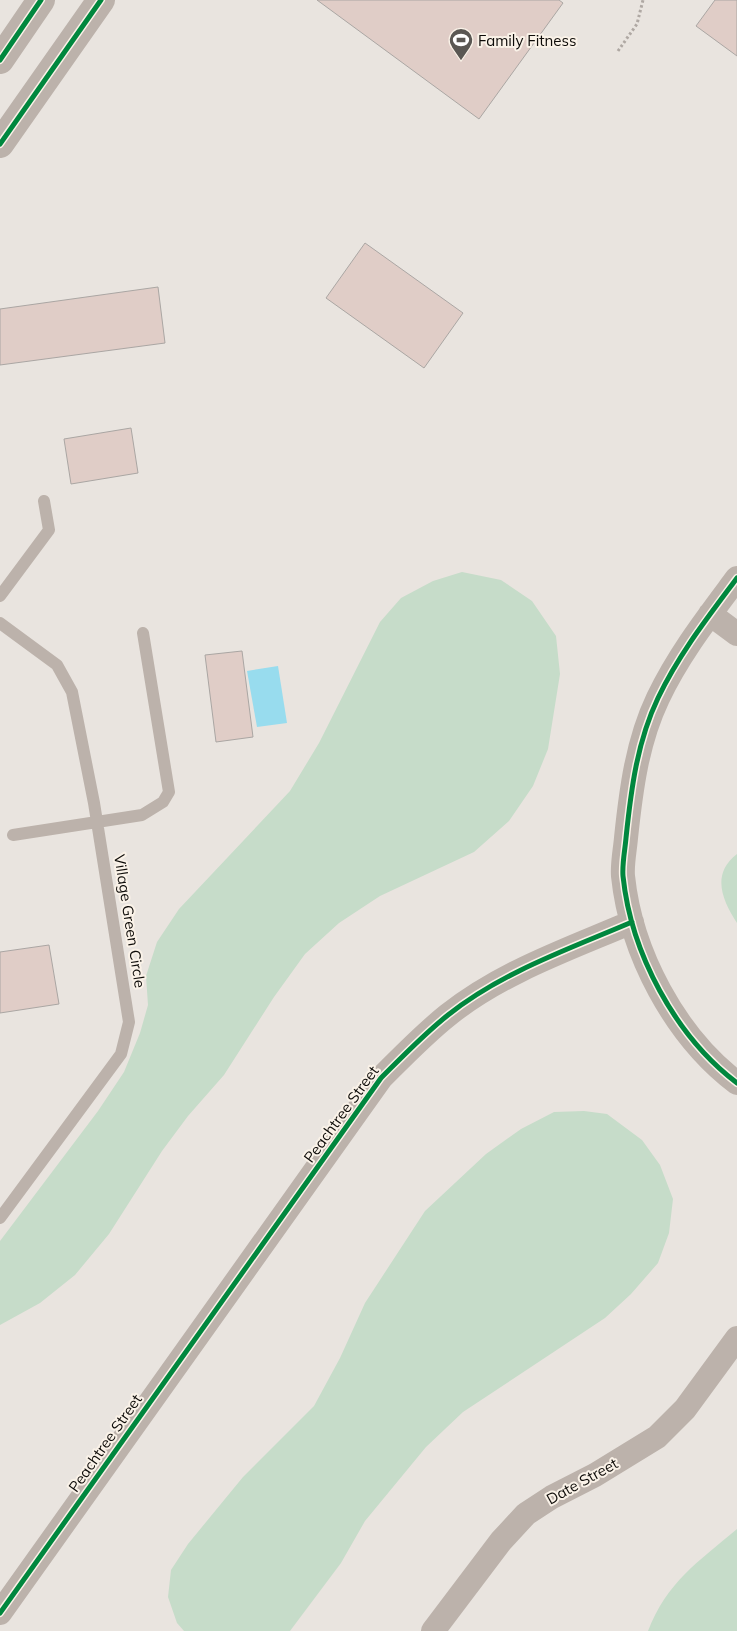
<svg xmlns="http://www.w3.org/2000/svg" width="737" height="1631" font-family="Mulish,sans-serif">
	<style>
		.green { fill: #c6dcc9 }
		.water { fill: #98dcee }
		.building { fill: #e0cdc7; stroke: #aaa6a3 }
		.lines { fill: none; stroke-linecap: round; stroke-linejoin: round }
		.path { stroke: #afa8a3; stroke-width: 3; stroke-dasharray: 2.5 2.5; stroke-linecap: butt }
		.service { stroke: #bcb2ab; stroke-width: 12 }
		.minor { stroke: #bcb2ab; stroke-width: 24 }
		.tertiary { stroke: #bcb2ab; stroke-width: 28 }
		.cycleway-casing { stroke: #faf2e8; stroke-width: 8 }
		.cycleway { stroke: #00873e; stroke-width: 5 }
		.labels { text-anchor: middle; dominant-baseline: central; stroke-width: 4; stroke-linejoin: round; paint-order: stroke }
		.poi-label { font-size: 15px; fill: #0d0b08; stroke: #faf2e8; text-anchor: start }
		.street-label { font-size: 15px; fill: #0d0b08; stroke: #faf2e8 }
	</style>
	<rect width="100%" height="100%" fill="#e9e4df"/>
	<path class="green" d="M 462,572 L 501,580 L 532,601 L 556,636 L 560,674 L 548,749 L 533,786 L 509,821 L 474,852 L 380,896 L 339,923 L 305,954 L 274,997 L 224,1075 L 188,1116 L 162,1151 L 109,1234 L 75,1275 L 40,1303 L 0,1325 L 0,1241 L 98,1111 L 124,1072 L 140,1033 L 148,1005 L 146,976 L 157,942 L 179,909 L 290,791 L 319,743 L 380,622 L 401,598 L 433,581 Z
		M 737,854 L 737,923 C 722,900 711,874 737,854 Z
		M 584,1111 L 607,1114 L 642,1140 L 660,1165 L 673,1199 L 669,1233 L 658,1263 L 631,1294 L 605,1318 L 463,1412 L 426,1447 L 365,1521 L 341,1563 L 290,1631 L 184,1631 L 177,1623 L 168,1597 L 171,1570 L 188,1544 L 243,1477 L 314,1406 L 340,1358 L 365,1303 L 425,1211 L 486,1154 L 521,1129 L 554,1112 Z
		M 737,1529 L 737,1631 L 648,1631 C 667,1582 698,1562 737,1529 Z"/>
	<path class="water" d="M 278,666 L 287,723 L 257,727 L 247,671 Z"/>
	<path class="building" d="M 317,0 L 559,0 L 563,3 L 479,119 Z
		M 715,0 L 737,0 L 737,56 L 696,26 Z
		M 365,243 L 463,313 L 424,368 L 326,298 Z
		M 158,287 L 165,343 L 0,365 L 0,309 Z
		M 131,428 L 138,473 L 71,484 L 64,439 Z
		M 242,651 L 253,737 L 216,742 L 205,655 Z
		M 49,945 L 59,1004 L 0,1013 L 0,952 Z"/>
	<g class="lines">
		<path class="path" d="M 618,51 L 637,24 L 643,0"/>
		<path class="service" d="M 0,596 L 49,530 L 44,501
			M 0,623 L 57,665 L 72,692 L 94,803 L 129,1022 L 121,1054 L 0,1218
			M 13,835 L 142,815 L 163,802 L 169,792 L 143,633"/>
		<path class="minor" d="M 737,578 C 708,617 679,654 658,698 C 637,742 631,790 626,838 C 625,850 622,864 623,876 C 631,953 675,1036 737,1083
			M 710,614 L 737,634
			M 0,1613 L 381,1078 C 403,1056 424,1034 448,1015 C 502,972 569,949 632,922
			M 433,1631 L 501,1541 L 526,1514 L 552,1497 L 595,1475 L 657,1437 L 685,1409 L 737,1338"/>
		<path class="tertiary" d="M 0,60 L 41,0
			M 0,144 L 101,0"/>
		<g class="cycleway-casing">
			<path id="cycleway" d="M 0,60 L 41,0
				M 0,144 L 101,0
				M 737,578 C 708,617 679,654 658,698 C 637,742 631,790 626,838 C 625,850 622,864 623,876 C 631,953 675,1036 737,1083
				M 0,1613 L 381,1078 C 403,1056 424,1034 448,1015 C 502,972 569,949 632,922"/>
		</g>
		<use href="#cycleway" class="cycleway"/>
	</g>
	<defs>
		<g id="stadium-pin" transform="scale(1.25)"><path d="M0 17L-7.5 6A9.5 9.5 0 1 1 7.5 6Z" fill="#5a5753" stroke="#faf2e8"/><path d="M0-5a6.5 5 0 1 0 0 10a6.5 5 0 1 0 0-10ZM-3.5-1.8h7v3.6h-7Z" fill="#fff"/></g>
	</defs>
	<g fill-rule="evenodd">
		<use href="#stadium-pin" x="461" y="40"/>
	</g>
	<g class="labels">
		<g class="poi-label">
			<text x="478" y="40">Family Fitness</text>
		</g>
		<g class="street-label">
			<text transform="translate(130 921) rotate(81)">Village Green Circle</text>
			<text transform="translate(341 1114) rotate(-54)">Peachtree Street</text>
			<text transform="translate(105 1443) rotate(-55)">Peachtree Street</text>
			<text transform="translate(582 1481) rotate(-29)">Date Street</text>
		</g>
	</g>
</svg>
